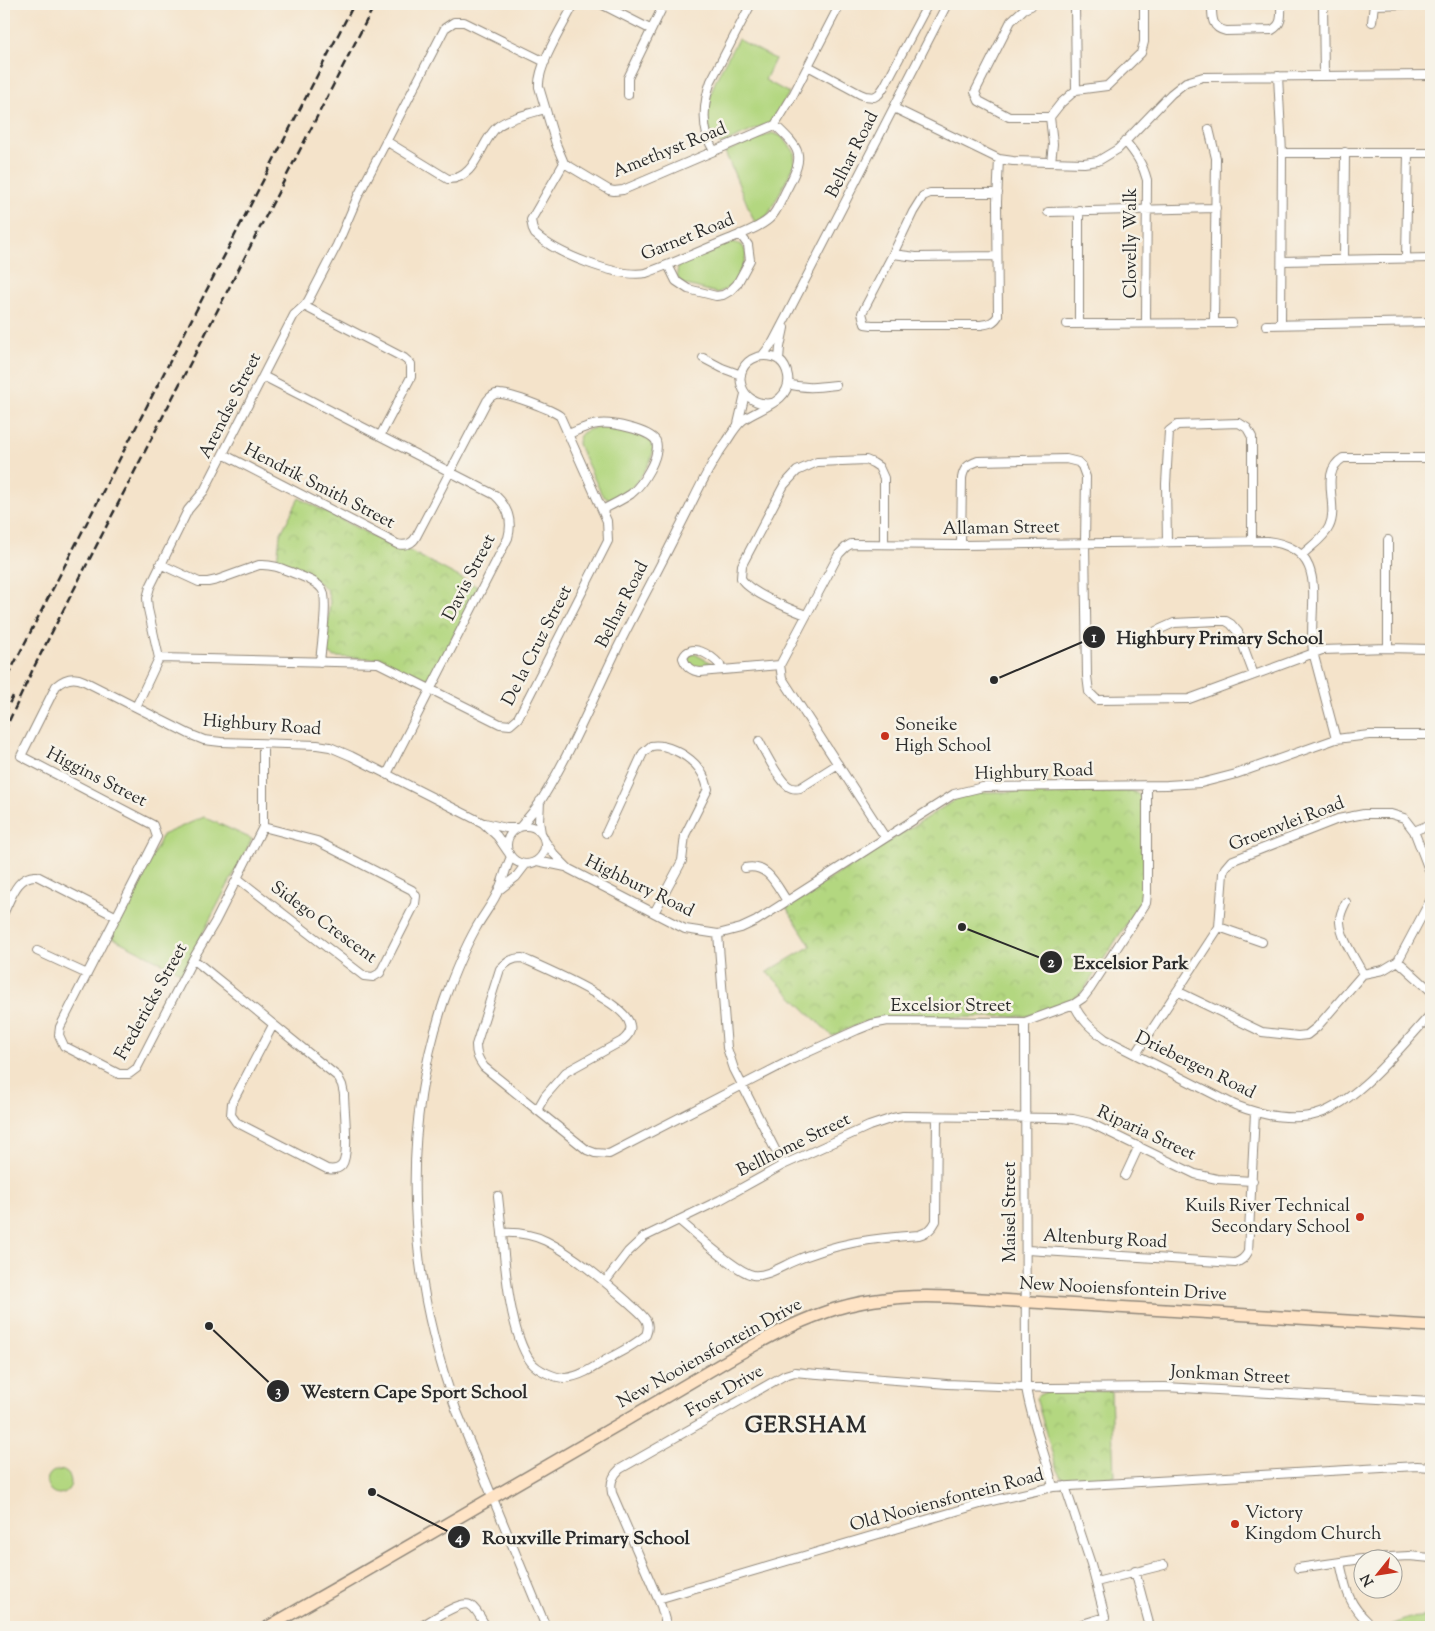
<svg xmlns="http://www.w3.org/2000/svg" width="1435" height="1631" font-family="'Sorts Mill Goudy',serif">
	<style>
		.grass { fill: #b3d780; stroke: #6f8156 }
		.park { fill: url(#park-crowns); stroke: #6f8156 }
		.lines { fill: none; stroke-linecap: round; stroke-linejoin: round }
		.street-casing { stroke: #90877a; stroke-width: 10 }
		.secondary-casing { stroke: #90877a; stroke-width: 14 }
		.street { stroke: #fff; stroke-width: 8 }
		.secondary { stroke: #ffe4c6; stroke-width: 11 }
		.rail { stroke: #2b2b2b; stroke-width: 2.5; stroke-dasharray: 8 4; stroke-linecap: butt }
		.poi-dot { fill: #c8321e; stroke: #f7f3e8; stroke-width: 2 }
		.labels { text-anchor: middle; dominant-baseline: central; stroke-width: 5; stroke-linejoin: round; paint-order: stroke }
		.street-label { font-size: 18px; fill: #2b2b2b; stroke: #f7f3e8 }
		.poi-label { font-size: 18px; fill: #2b2b2b; stroke: #f7f3e8; text-anchor: start }
		.district-label { font-size: 22px; font-weight: bold; letter-spacing: 1px; fill: #2b2b2b; stroke: #f7f3e8 }
		.leader { fill: none; stroke: #2b2b2b; stroke-width: 2 }
		.callout-dot { fill: #2b2b2b; stroke: #f7f3e8; stroke-width: 2 }
		.mark-label { font-size: 15px; text-anchor: middle; font-weight: bold; fill: #fff }
		.callout-label { font-size: 19px; text-anchor: middle; font-weight: bold; fill: #2b2b2b; stroke: #f7f3e8; stroke-width: 5; stroke-linejoin: round; paint-order: stroke }
	</style>
	<defs>
		<pattern id="park-crowns" width="20" height="18" patternUnits="userSpaceOnUse" patternTransform="scale(1.25)"><rect width="20" height="18" fill="#b3d780"/><path d="M2 6a3 3 0 1 1 6 0M12 15a3 3 0 1 1 6 0" fill="none" stroke="#9ab96f"/></pattern>
	</defs>
	<rect width="100%" height="100%" fill="#f7f3e8"/>
	<filter id="ink" filterUnits="userSpaceOnUse"><feTurbulence type="fractalNoise" baseFrequency=".02" numOctaves="2"/><feDisplacementMap in="SourceGraphic" scale="10" xChannelSelector="R" yChannelSelector="G"/><feConvolveMatrix kernelMatrix="1 2 1 2 8 2 1 2 1" color-interpolation-filters="sRGB"/></filter>
	<filter id="wash" filterUnits="userSpaceOnUse"><feTurbulence type="fractalNoise" baseFrequency=".0096" numOctaves="4" result="noise"/><feDisplacementMap in="SourceGraphic" scale="20" xChannelSelector="R" yChannelSelector="G"/><feGaussianBlur stdDeviation="1.12" result="paint"/><feColorMatrix in="noise" values="0 0 0 0 0 0 0 0 0 0 0 0 0 0 0 0 0 1.4 0 .05"/><feComposite in="paint" operator="in"/></filter>
	<g filter="url(#wash)">
		<rect width="100%" height="100%" fill="#f4e3ca"/>
		<path class="grass" d="M 738,39 L 775,59 L 765,80 L 789,93 L 772,122 L 722,144 C 701,141 708,99 714,85 C 720,69 730,54 738,39 Z
			M 772,133 L 781,136 L 794,151 L 795,164 L 768,215 L 755,223 L 725,152 Z
			M 730,242 C 760,244 739,274 731,287 L 717,293 L 683,284 L 677,277 L 677,273 L 678,267 L 682,262 Z
			M 594,428 C 607,426 646,433 653,444 C 653,447 654,449 653,452 C 650,468 620,512 602,495 L 578,444 C 578,433 585,431 594,428 Z
			M 693,653 L 713,664 L 715,667 C 706,670 691,669 687,659 L 689,655 Z
			M 204,817 L 252,839 L 182,973 L 111,937 L 160,841 L 162,835 Z
			M47 1482a12 12 0 1 1 24 0a12 12 0 1 1-24 0Z
			M 1431,1616 L 1431,1627 L 1386,1627 L 1410,1618 Z"/>
		<path class="park" d="M 299,498 L 398,549 L 406,549 L 478,587 L 435,672 C 431,678 425,680 418,678 L 380,659 L 335,657 L 328,653 L 326,643 L 330,601 L 327,590 L 318,582 L 277,561 L 280,535 Z
			M 1132,791 C 1139,794 1142,797 1143,804 L 1144,893 L 1142,900 L 1083,991 L 1073,999 L 1028,1016 L 876,1019 L 864,1022 L 832,1036 L 767,972 L 811,946 L 786,907 L 956,799 L 969,794 L 988,792 Z
			M 1111,1391 L 1114,1477 L 1066,1479 L 1060,1476 L 1057,1470 L 1036,1398 L 1039,1395 L 1046,1392 Z"/>
	</g>
	<g filter="url(#ink)">
		<g class="lines">
			<g class="street-casing">
				<path id="street" d="M 574,4 C 564,24 537,66 539,87 L 556,144 L 564,163 L 609,190 L 614,191 L 623,190 L 775,125 L 792,97 L 840,4
					M 601,4 L 650,29
					M 1075,4 L 1076,90
					M 1212,4 C 1212,17 1211,28 1226,31 L 1272,30 C 1283,24 1281,15 1281,4
					M 1323,4 L 1324,76
					M 1374,5 L 1410,4
					M 1031,6 L 1024,9 L 1011,21 L 975,92 L 979,101 L 1009,117 L 1050,117
					M 1372,22 L 1374,4
					M 808,66 L 860,94 L 865,96 L 874,97 L 879,94 L 884,87 L 928,4
					M 1278,76 L 1282,153 L 1281,324
					M 628,95 L 628,78 L 664,4
					M 894,108 L 999,159 L 1013,161 L 1084,163 L 1098,161 L 1118,149 L 1171,94 L 1186,82 L 1203,77 L 1431,75
					M 1209,129 L 1216,158 L 1214,322
					M 386,141 L 448,179 C 476,180 480,142 497,127 C 507,118 532,113 545,109
					M 1125,141 C 1135,153 1143,164 1147,180 L 1146,322
					M 714,151 C 701,131 703,103 711,81 L 751,4
					M 1282,153 L 1431,153
					M 1051,162 L 1053,144 L 1050,117 L 1061,103 L 1076,90 L 1107,86 L 1141,53 L 1144,42 L 1144,4
					M 564,163 L 531,220 L 533,230 L 535,234 C 557,254 617,278 646,273 C 674,263 700,251 727,240 C 740,234 758,229 769,219 C 778,212 782,197 788,187 C 805,154 801,150 775,125
					M 998,193 L 930,193 L 923,196 L 913,212 L 893,254 L 862,313 L 865,324 L 872,325 L 980,325 C 987,324 993,324 998,316 L 997,202 L 999,159
					M 1079,210 L 1079,323
					M 1048,212 L 1216,208
					M 893,254 L 916,257 L 997,256
					M 1406,257 L 1408,153
					M 1344,259 L 1345,152
					M 1282,261 L 1431,258
					M 668,265 L 676,281 L 688,289 L 716,296 L 723,295 L 730,291 L 737,284 L 750,260 L 748,245 L 740,234
					M 304,306 L 308,301 L 337,245 L 358,196 L 445,28 L 454,22 L 464,22 L 545,62
					M 1067,324 L 1232,323
					M 1266,325 L 1431,322
					M 762,356 L 773,342 L 785,319 L 947,4
					M 703,358 L 722,368 L 741,375
					M 779,360 L 780,347 L 784,328
					M 263,376 L 495,495 C 508,507 513,520 508,538 L 387,774
					M 788,384 C 805,389 819,387 836,385
					M 738,424 L 745,394
					M 569,434 C 578,430 588,425 598,424 C 611,422 649,430 656,441 C 661,456 642,485 631,494 C 622,500 612,505 602,510
					M 1388,540 L 1388,648
					M 1167,542 L 1166,484 L 1169,431 L 1177,425 L 1239,423 L 1247,428 L 1252,437 L 1252,541
					M 961,545 L 962,478 C 964,467 968,465 978,461 L 1066,459 L 1078,462 L 1082,466 L 1086,477 L 1085,543 L 1087,676 L 1089,692 L 1097,700 L 1189,699 L 1322,650 L 1388,648 L 1431,649
					M 1302,555 C 1311,546 1324,538 1329,527 C 1340,505 1318,473 1343,458 L 1431,458
					M 160,564 L 199,582 L 208,582 L 217,580 L 259,565 C 273,564 283,569 296,574 C 305,578 316,581 322,589 C 329,598 321,648 320,662
					M 806,615 C 790,609 748,592 741,578 L 742,565 L 784,485 L 797,471 L 817,462 L 866,460 L 873,463 L 879,467 L 884,478 L 884,544
					M 1156,631 L 1174,623 L 1216,621 L 1226,621 L 1231,624 L 1238,632 L 1254,675
					M 159,658 L 378,663 L 500,724 L 510,725 L 518,718 L 608,541 L 607,521 L 560,416 C 552,410 511,394 500,394 C 494,393 490,397 487,401 L 416,537 C 412,544 405,546 397,544 L 223,454
					M 719,670 L 720,665 C 711,655 690,641 683,658 C 686,667 691,671 700,672 L 780,665
					M 136,707 L 159,658 L 148,609 L 147,598 L 150,587 L 188,510 L 204,491 L 294,315 L 304,306 L 404,358 L 411,364 L 411,377 L 380,436
					M 759,741 C 765,752 778,779 788,786 C 792,789 796,789 800,788 L 838,764
					M 263,744 L 263,827 L 215,922 L 193,959 L 137,1068 L 129,1074 L 119,1074 L 64,1046 L 59,1035 L 60,1027 L 157,837 L 153,825 L 21,756 L 56,686 C 65,678 74,676 84,681 L 189,734 L 204,740 L 221,742 L 317,745 L 330,747 L 351,756 L 483,823 L 497,836 L 508,852
					M 540,801 L 539,821 L 541,833
					M 485,823 L 506,828 L 518,828
					M507 845a19 19 0 1 1 38 0a19 19 0 1 1-38 0Z
					M 521,826 C 528,817 536,809 542,799 C 571,752 592,701 616,651 C 636,610 658,571 678,530 C 694,500 707,468 727,441 C 732,433 736,426 743,420 C 759,408 792,402 788,376 C 787,370 784,364 779,360 C 773,356 764,355 757,357 C 728,367 740,408 772,403
					M 1414,831 L 1431,824
					M 606,833 L 643,753 L 651,746 C 665,743 685,754 695,764 C 702,771 706,780 708,789 L 685,835 L 682,861 L 654,913
					M 885,837 L 782,678 L 780,665 L 839,554 L 846,547 L 851,544 L 961,545 L 1267,541 C 1333,549 1307,605 1313,652 L 1336,739
					M 545,841 L 554,854 L 569,869 L 685,929 L 718,934 L 741,928 L 756,921 L 954,794 L 983,787 L 1167,785 L 1201,783 L 1236,774 L 1336,739 L 1369,735 L 1431,735
					M 511,857 C 506,867 504,878 499,889 C 494,902 483,915 476,928 C 463,951 453,976 444,1001 C 399,1135 408,1278 456,1409 L 546,1627
					M 537,861 L 566,867
					M 745,868 C 768,863 776,885 787,901
					M 237,878 L 364,976 L 373,977 L 380,973 L 415,904 L 416,896 L 412,890 L 317,841 L 263,827
					M 499,890 L 516,877 L 526,864
					M 1346,902 C 1343,908 1339,915 1340,922 C 1341,939 1355,958 1363,974
					M 4,912 C 11,898 18,874 37,876 L 117,917
					M 1219,927 L 1262,942
					M 718,934 L 727,1048 L 734,1069 L 783,1165
					M 37,951 L 87,974
					M 193,959 L 338,1077 L 342,1085 L 344,1094 C 344,1109 350,1155 342,1165 C 338,1170 333,1170 327,1169 L 236,1122 L 231,1115 L 232,1103 L 273,1025
					M 1398,961 L 1431,991
					M 1177,991 L 1262,1032 L 1298,1036 L 1307,1035 L 1317,1027 L 1363,974 L 1383,970 L 1398,961 L 1431,899
					M 1074,1004 C 1080,1019 1092,1029 1105,1039 L 1235,1105 C 1258,1114 1286,1120 1310,1116 C 1353,1109 1403,1044 1431,1014
					M 1025,1022 L 1026,1387 C 1031,1421 1046,1454 1053,1487
					M 1136,1054 L 1219,927 L 1223,873 L 1225,868 L 1231,861 L 1338,819 L 1364,814 L 1391,814 L 1404,818 L 1414,831 L 1431,875
					M 537,1110 L 484,1067 C 478,1059 476,1054 476,1045 L 500,969 C 507,962 512,958 522,958 C 544,968 626,1002 630,1025 C 632,1032 627,1037 622,1041 L 566,1072 L 545,1096 L 537,1110 L 587,1150 L 595,1153 L 609,1154 L 793,1059 L 857,1030 L 872,1024 L 888,1021 L 1025,1022 L 1074,1004 L 1083,998 L 1090,989 L 1146,903 L 1147,893 L 1147,786
					M 1125,1176 L 1139,1146
					M 498,1196 L 502,1233 C 518,1232 531,1234 546,1241 C 574,1255 604,1281 627,1301 C 633,1307 642,1313 646,1320 C 649,1325 648,1330 646,1335 C 634,1346 618,1353 604,1361 C 593,1368 579,1377 565,1378 C 555,1378 537,1370 531,1362 C 510,1334 505,1267 502,1233
					M 679,1220 C 694,1233 736,1272 753,1275 C 765,1277 781,1267 792,1262 C 834,1243 874,1238 919,1235 C 928,1232 932,1229 936,1221 L 937,1117
					M 1027,1250 L 1235,1263 C 1241,1261 1245,1258 1248,1252 L 1255,1113
					M 605,1282 L 628,1252 L 644,1237 L 720,1200 L 783,1165 L 869,1126 L 893,1118 L 903,1116 L 1058,1118 L 1073,1119 L 1090,1123 L 1195,1174 L 1217,1179 L 1253,1181
					M 1065,1486 L 1091,1564 L 1105,1617 L 1073,1627
					M 1372,1558 L 1409,1556 L 1431,1558
					M 1340,1562 C 1346,1589 1347,1602 1368,1622
					M 1298,1568 L 1362,1559
					M 1135,1571 L 1150,1627
					M 1096,1582 L 1164,1565
					M 658,1599 L 987,1502 L 1053,1487 L 1417,1466 L 1431,1467
					M 420,1627 C 429,1622 460,1600 470,1605 C 477,1609 482,1620 486,1627
					M 667,1627 L 661,1606 L 612,1493 C 610,1483 612,1476 620,1469 L 785,1375 L 795,1372 L 805,1373 L 947,1384 L 1051,1388 L 1165,1387 L 1431,1402"/>
			</g>
			<g class="secondary-casing">
				<path id="secondary" d="M 268,1627 C 386,1560 503,1492 621,1423 C 655,1403 689,1383 723,1363 C 756,1344 790,1324 826,1312 C 866,1298 906,1295 948,1297 L 1431,1326"/>
			</g>
			<use href="#street" class="street"/>
			<use href="#secondary" class="secondary"/>
			<path class="rail" d="M 4,688 L 13,666 L 354,4
				M 4,714 L 14,694
				M 4,732 L 33,669 L 375,4"/>
		</g>
	</g>
	<g class="poi-dot">
		<circle cx="885" cy="736" r="5"/>
		<circle cx="1360" cy="1217" r="5"/>
		<circle cx="1235" cy="1524" r="5"/>
	</g>
	<g class="labels">
		<g class="street-label">
			<text transform="translate(670 151) rotate(-22)">Amethyst Road</text>
			<text transform="translate(853 155) rotate(-63)">Belhar Road</text>
			<text transform="translate(688 238) rotate(-22)">Garnet Road</text>
			<text transform="translate(1132 243) rotate(-90)">Clovelly Walk</text>
			<text transform="translate(231 406) rotate(-63)">Arendse Street</text>
			<text transform="translate(319 487) rotate(27)">Hendrik Smith Street</text>
			<text transform="translate(1001 529) rotate(-1)">Allaman Street</text>
			<text transform="translate(470 578) rotate(-63)">Davis Street</text>
			<text transform="translate(623 605) rotate(-63)">Belhar Road</text>
			<text transform="translate(538 646) rotate(-63)">De la Cruz Street</text>
			<text transform="translate(262 726) rotate(4)">Highbury Road</text>
			<text transform="translate(1034 773) rotate(-2)">Highbury Road</text>
			<text transform="translate(96 778) rotate(27)">Higgins Street</text>
			<text transform="translate(1287 825) rotate(-21)">Groenvlei Road</text>
			<text transform="translate(639 887) rotate(26)">Highbury Road</text>
			<text transform="translate(323 923) rotate(36)">Sidego Crescent</text>
			<text transform="translate(152 1002) rotate(-61)">Fredericks Street</text>
			<text x="951" y="1007">Excelsior Street</text>
			<text transform="translate(1195 1066) rotate(26)">Driebergen Road</text>
			<text transform="translate(1146 1134) rotate(25)">Riparia Street</text>
			<text transform="translate(794 1146) rotate(-26)">Bellhome Street</text>
			<text transform="translate(1011 1212) rotate(-90)">Maisel Street</text>
			<text transform="translate(1105 1240) rotate(3)">Altenburg Road</text>
			<text transform="translate(1123 1290) rotate(3)">New Nooiensfontein Drive</text>
			<text transform="translate(710 1354) rotate(-29)">New Nooiensfontein Drive</text>
			<text transform="translate(1230 1376) rotate(3)">Jonkman Street</text>
			<text transform="translate(725 1392) rotate(-30)">Frost Drive</text>
			<text transform="translate(947 1501) rotate(-15)">Old Nooiensfontein Road</text>
		</g>
		<g class="poi-label">
			<text x="895" y="726">Soneike<tspan x="895" dy="21">High School</tspan></text>
			<text x="1350" y="1207" text-anchor="end">Kuils River Technical<tspan x="1350" dy="21">Secondary School</tspan></text>
			<text x="1245" y="1514">Victory<tspan x="1245" dy="21">Kingdom Church</tspan></text>
		</g>
		<g class="district-label">
			<text x="806" y="1427">GERSHAM</text>
		</g>
	</g>
	<path class="leader" d="M994 680L1094 637M962 927L1051 962M209 1326L278 1391M372 1492L459 1537"/>
	<g class="callout-dot">
		<circle cx="994" cy="680" r="5"/>
		<circle cx="962" cy="927" r="5"/>
		<circle cx="209" cy="1326" r="5"/>
		<circle cx="372" cy="1492" r="5"/>
		<circle cx="1094" cy="637" r="12"/>
		<circle cx="1051" cy="962" r="12"/>
		<circle cx="278" cy="1391" r="12"/>
		<circle cx="459" cy="1537" r="12"/>
	</g>
	<g class="mark-label">
		<text x="1094" y="642">1</text>
		<text x="1051" y="967">2</text>
		<text x="278" y="1396">3</text>
		<text x="459" y="1542">4</text>
	</g>
	<g class="callout-label">
		<text x="1220" y="644">Highbury Primary School</text>
		<text x="1131" y="969">Excelsior Park</text>
		<text x="414" y="1398">Western Cape Sport School</text>
		<text x="586" y="1544">Rouxville Primary School</text>
	</g>
	<rect width="1435" height="1631" fill="none" stroke="#f7f3e8" stroke-width="20"/>
	<g transform="translate(1378 1574) rotate(240)"><circle r="24" fill="#f7f3e8" stroke="#a5a39c"/>
	<path d="M0-4L9 19L0 12L-9 19Z" fill="#c8321e"/>
	<text y="-8" font-size="14" font-weight="bold" text-anchor="middle" fill="#2b2b2b">N</text>
	</g>
</svg>
